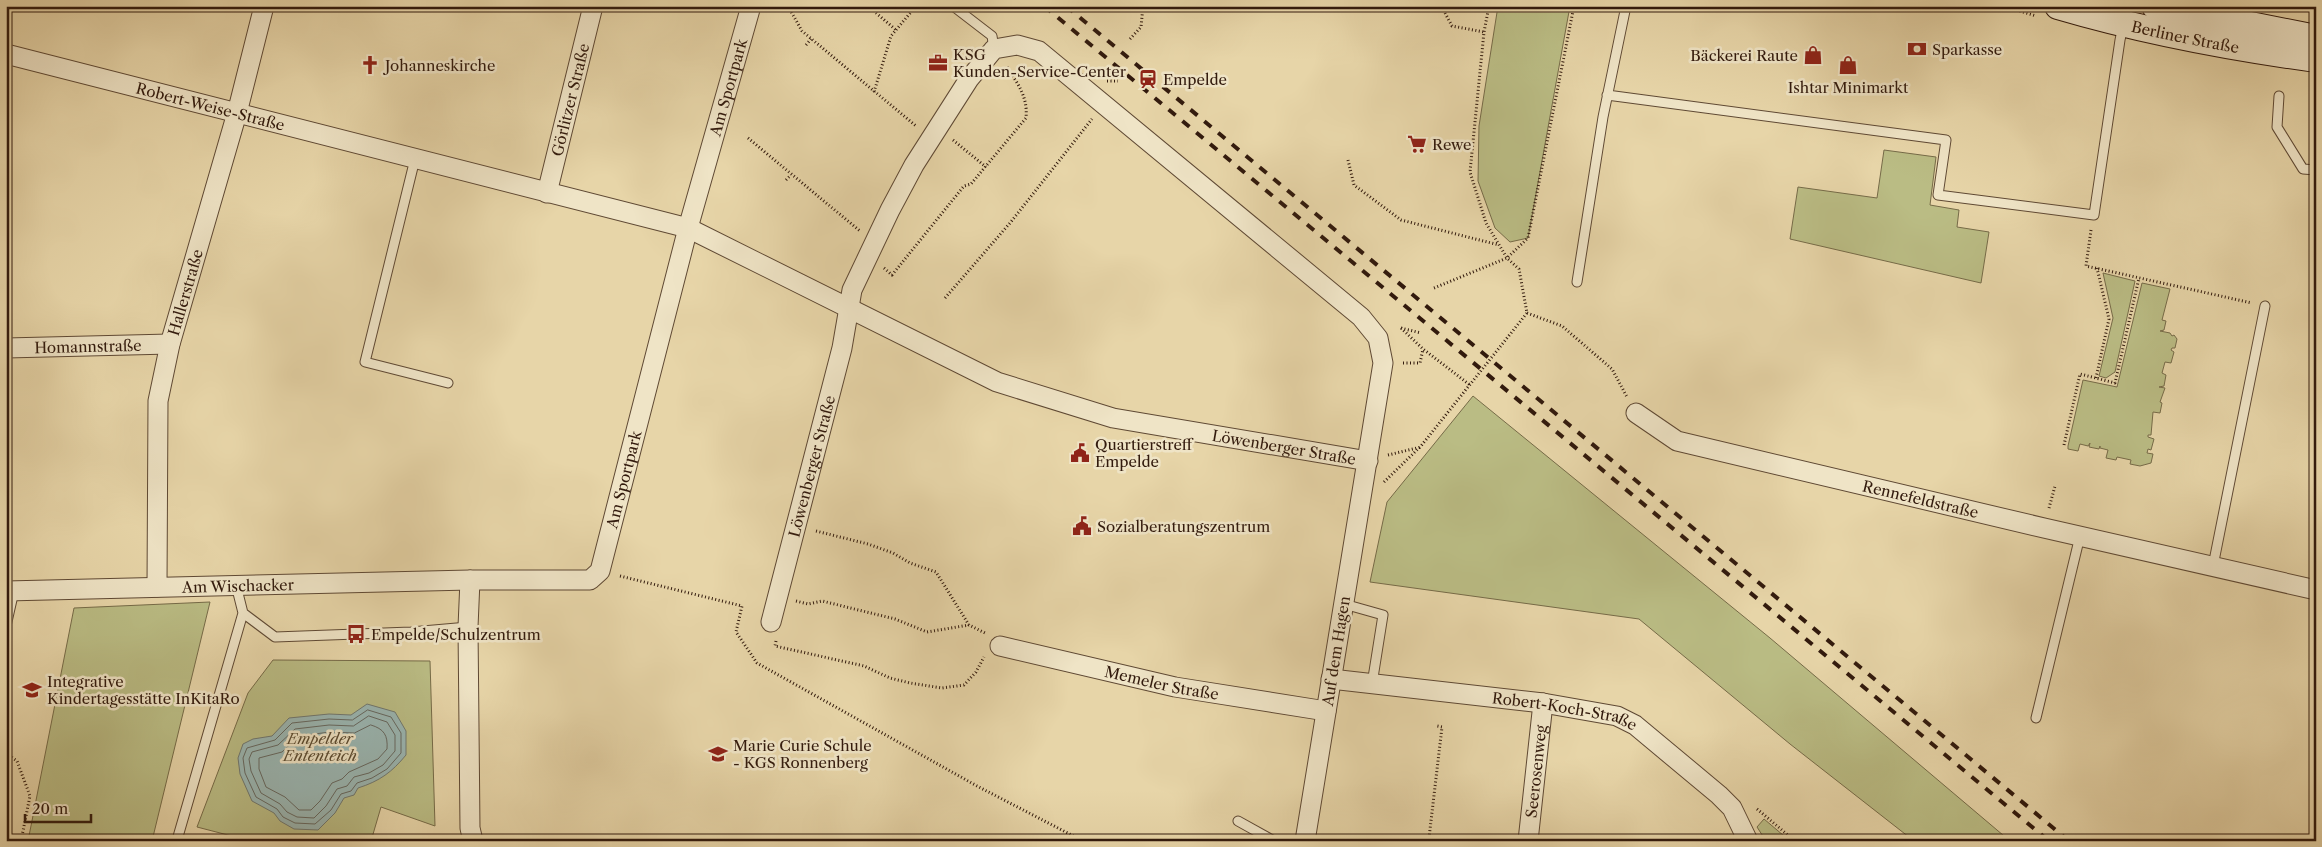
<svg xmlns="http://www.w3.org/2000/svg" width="2322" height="847" font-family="'Libre Caslon Text',serif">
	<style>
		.green { fill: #babc84; stroke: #766b48 }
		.water { fill: #9ab6b2; stroke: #707870 }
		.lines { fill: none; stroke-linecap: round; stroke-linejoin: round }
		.shore { stroke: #666860; stroke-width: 1 }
		.lane-casing { stroke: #5f4934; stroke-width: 11 }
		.street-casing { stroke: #5f4934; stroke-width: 21 }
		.secondary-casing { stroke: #321a0d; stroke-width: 28 }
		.path { stroke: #321a0d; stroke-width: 3; stroke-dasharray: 1 2.5; stroke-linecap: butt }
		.lane { stroke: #efe4c6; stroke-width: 9 }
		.street { stroke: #efe4c6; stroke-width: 19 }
		.secondary { stroke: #efe4c6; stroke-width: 26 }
		.rail { stroke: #321a0d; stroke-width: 4; stroke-dasharray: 9 9; stroke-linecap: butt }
		.labels { text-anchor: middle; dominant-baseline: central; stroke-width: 5; stroke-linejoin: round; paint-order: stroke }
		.street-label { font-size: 15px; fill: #321a0d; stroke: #efe4c6 }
		.poi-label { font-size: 15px; fill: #321a0d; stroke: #efe4c6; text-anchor: start }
		.park-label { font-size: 15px; font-style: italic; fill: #5b4b31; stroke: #efe4c6 }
	</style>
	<rect width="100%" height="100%" fill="#e7d5a8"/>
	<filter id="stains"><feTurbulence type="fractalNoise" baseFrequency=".004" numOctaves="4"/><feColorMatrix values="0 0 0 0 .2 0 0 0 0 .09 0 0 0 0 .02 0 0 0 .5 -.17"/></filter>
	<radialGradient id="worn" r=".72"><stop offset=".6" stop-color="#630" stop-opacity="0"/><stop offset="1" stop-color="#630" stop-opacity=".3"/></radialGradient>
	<path class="green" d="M 1498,6 L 1570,6 L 1528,238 L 1510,242 L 1495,228 L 1478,181 L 1479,126 Z
		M 1884,150 L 1936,157 L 1930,205 L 1959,210 L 1957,227 L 1989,232 L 1981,283 L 1790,239 L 1798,187 L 1877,198 Z
		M 2103,273 L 2135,281 L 2115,372 L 2106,378 L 2099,376 L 2113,318 Z
		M 2142,283 L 2170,289 L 2162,320 L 2166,321 L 2164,330 L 2160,331 L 2170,333 L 2172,336 L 2174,335 L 2177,339 L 2175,348 L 2172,348 L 2171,350 L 2174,352 L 2171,363 L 2165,362 L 2162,373 L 2166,375 L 2164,386 L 2159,387 L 2165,388 L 2160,402 L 2162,403 L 2160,413 L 2153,412 L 2151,435 L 2148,435 L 2148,437 L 2154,439 L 2151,450 L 2148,449 L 2147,453 L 2153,454 L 2151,463 L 2140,466 L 2130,464 L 2131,460 L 2117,457 L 2116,460 L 2106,458 L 2108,450 L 2100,448 L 2100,446 L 2099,449 L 2089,447 L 2090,443 L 2088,446 L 2080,444 L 2078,451 L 2068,449 L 2068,446 L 2083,380 L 2117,387 Z
		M 1473,396 L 1770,638 L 2010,841 L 1914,841 L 1790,744 L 1639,619 L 1370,582 L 1387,502 Z
		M 210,602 L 152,841 L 28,841 L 74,608 Z
		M 273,660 L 430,661 L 435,826 L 381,807 L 371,841 L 251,841 L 197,827 L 248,693 Z
		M 1764,819 L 1790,841 L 1766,841 L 1757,827 Z"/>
	<path class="water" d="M 367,704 L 395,712 L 406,731 L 406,755 C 392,772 380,781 358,788 L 354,795 L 344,798 L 335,813 L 318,830 L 294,829 L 280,821 L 274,813 L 252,801 L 240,774 L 238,758 L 243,744 L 253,739 L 272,736 L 289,718 L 329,714 L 351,715 Z"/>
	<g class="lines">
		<path class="shore" d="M 368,710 L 391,717 L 401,733 L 401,753 L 387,769 L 372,778 L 357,783 L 351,791 L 341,794 L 331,810 L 315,824 L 295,823 L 283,817 L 277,809 L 256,797 L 245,773 L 243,758 L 247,748 L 275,740 L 292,723 L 329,719 L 352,720 Z
			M 369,716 L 387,722 L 395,735 L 395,751 L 383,765 L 369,773 L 354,777 L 347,786 L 337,789 L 326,806 L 314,818 L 297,817 L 287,812 L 280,804 L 261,793 L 251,771 L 249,759 L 252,752 L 278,745 L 295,729 L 329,725 L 353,726 Z
			M 371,725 C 384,729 388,735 387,749 L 378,759 L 349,772 L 342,779 L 332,783 L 320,801 L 311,810 L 299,810 L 285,797 L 266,787 L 259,769 L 259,758 L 282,752 L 299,736 L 330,732 L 354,733 Z"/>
		<g class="lane-casing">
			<path id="lane" d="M 953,6 L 992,36 L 994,49
				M 1607,95 L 1946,140 L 1938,195 L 2094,215 L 2120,40 L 2127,6
				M 2279,96 L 2277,127 L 2303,169 L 2316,170
				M 415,159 L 365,362 L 448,383
				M 1577,282 L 1603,117 L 1626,6
				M 2213,566 L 2265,306
				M 236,585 L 243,613 L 275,637 L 411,632 L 468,627
				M 1344,604 L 1383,615 L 1372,684
				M 6,626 L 14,591
				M 2036,718 L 2080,536
				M 1238,821 L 1274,841
				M 180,841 L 177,840 L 243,613"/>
		</g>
		<g class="street-casing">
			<g id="street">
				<path id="s1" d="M 6,54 L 688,228 L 997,382 L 1113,418 L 1368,461"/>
				<path id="s2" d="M 547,193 L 593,6"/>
				<path id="s3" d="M 6,348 L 170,344"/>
				<path id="s4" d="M 1636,413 L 1677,441 L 2044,528 L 2316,590"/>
				<path d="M 470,580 L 468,627 L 470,828 L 473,841"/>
				<path id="s5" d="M 157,587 L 158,401 L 170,344 L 237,113 L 264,6"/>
				<path id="s6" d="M 6,591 L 470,580 L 590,580 L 600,571 L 688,228 L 751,6"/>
				<path id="s7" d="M 771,622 L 842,348 L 852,290 L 890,210 L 914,165 L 969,79 L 994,49 L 1017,45 L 1039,51 L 1361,317 L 1378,338 L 1383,363 L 1305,841"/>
				<path id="s8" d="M 1000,646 L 1175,687 L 1326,711"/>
				<path id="s9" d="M 1331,679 L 1543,703 L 1617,716 L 1635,725 L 1719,795 L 1732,808 L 1748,841"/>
				<path id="s10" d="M 1528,841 L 1543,703"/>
			</g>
		</g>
		<g class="secondary-casing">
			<g id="secondary">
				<path id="s11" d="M 2058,6 C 2143,31 2228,47 2316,59"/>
				<path d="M 2155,6 L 2316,38"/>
			</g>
		</g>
		<path class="path" d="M 788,6 L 802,31 L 916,126
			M 868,6 L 896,30
			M 2003,6 L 2036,16
			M 1445,13 L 1452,26 L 1484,32
			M 1130,39 L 1141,27 L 1143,6
			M 806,45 L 811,39
			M 1107,81 L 1118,81
			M 874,92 L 891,36 L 916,6
			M 748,138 L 860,231
			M 953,140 L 986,167
			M 1348,160 L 1354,185 L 1401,220 L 1499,245
			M 786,180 L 791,175
			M 2091,230 L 2086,266 L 2252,303
			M 884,268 L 892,275 L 964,186 L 971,184 L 1026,118 C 1028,97 1018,84 1007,67
			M 1434,288 L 1507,258 L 1528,238 L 1574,6
			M 945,298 L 1010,223 L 1092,119
			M 1527,313 L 1562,326 L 1612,369 L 1627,397
			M 1401,328 L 1423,349 L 1470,385
			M 1401,328 L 1421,333
			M 1403,363 L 1420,363 L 1423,349
			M 2096,378 L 2109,319 L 2097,268
			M 2064,445 L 2080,374 L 2115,383 L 2139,278
			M 1388,455 L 1421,447
			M 1384,482 L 1421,446 L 1527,313 L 1519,269 L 1507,258 L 1486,223 L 1470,172 L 1484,32 L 1489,6
			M 2049,508 L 2055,486
			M 816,531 L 868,544 L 893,553 L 910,563 L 936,572 L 969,625 L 985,633
			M 620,576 L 742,606 L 736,632 L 757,663 L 977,786 L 1083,841
			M 796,601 L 808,604 L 822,601 L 895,619 L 927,632 L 969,625
			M 776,641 L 775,646 L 864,666 L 890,678 L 910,683 L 942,688 L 964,685 L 976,672 L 984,657
			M 6,753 L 17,761 L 30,796 L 21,841
			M 1757,809 L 1795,841
			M 1431,841 L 1429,838 L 1442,727 L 1437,726"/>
		<use href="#lane" class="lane"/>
		<use href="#street" class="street"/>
		<use href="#secondary" class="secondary"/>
		<path class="rail" d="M 1044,6 L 2049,841
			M 1066,6 L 2069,841"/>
	</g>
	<defs>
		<g id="bank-bare" transform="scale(1.5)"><path d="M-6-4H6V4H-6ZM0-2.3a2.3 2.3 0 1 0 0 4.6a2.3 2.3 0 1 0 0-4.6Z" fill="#8f2418" stroke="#efe4c6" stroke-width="2.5" paint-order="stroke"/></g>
		<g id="shop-bare" transform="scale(1.5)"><path d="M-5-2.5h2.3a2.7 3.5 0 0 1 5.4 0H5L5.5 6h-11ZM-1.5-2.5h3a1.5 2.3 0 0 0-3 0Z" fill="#8f2418" stroke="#efe4c6" stroke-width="2.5" paint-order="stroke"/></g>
		<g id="office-bare" transform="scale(1.5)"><path d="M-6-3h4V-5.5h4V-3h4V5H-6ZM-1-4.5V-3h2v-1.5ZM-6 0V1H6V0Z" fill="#8f2418" stroke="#efe4c6" stroke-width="2.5" paint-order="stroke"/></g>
		<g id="church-bare" transform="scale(1.5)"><path d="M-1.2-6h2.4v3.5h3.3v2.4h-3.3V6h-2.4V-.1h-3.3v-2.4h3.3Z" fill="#8f2418" stroke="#efe4c6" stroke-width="2.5" paint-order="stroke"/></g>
		<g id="station-bare" transform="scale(1.5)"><path d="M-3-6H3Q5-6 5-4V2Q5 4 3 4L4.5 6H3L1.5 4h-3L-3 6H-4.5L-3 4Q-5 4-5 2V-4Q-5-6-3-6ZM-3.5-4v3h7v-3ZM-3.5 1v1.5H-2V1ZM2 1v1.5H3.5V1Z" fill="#8f2418" stroke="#efe4c6" stroke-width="2.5" paint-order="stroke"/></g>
		<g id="supermarket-bare" transform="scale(1.5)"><path d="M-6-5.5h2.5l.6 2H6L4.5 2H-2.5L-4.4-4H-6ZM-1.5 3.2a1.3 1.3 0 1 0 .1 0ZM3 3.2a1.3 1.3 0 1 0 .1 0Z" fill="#8f2418" stroke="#efe4c6" stroke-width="2.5" paint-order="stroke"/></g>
		<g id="civic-bare" transform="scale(1.5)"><path d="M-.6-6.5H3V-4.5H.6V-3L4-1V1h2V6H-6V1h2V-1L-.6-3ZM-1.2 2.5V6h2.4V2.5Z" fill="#8f2418" stroke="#efe4c6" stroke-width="2.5" paint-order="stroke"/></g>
		<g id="bus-bare" transform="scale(1.5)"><path d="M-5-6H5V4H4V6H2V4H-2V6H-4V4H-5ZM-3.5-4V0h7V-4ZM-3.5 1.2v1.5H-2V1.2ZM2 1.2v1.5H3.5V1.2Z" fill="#8f2418" stroke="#efe4c6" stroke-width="2.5" paint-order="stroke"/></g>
		<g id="school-bare" transform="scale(1.5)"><path d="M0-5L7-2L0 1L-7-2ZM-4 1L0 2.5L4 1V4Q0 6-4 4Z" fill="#8f2418" stroke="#efe4c6" stroke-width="2.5" paint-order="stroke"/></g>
	</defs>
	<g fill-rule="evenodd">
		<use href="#bank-bare" x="1917" y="49"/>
		<use href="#shop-bare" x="1813" y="55"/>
		<use href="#office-bare" x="938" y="63"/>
		<use href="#church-bare" x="370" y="65"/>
		<use href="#shop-bare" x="1848" y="65"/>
		<use href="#station-bare" x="1148" y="79"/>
		<use href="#supermarket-bare" x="1417" y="144"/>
		<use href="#civic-bare" x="1080" y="453"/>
		<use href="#civic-bare" x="1082" y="526"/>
		<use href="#bus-bare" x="356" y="634"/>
		<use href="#school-bare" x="32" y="690"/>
		<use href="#school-bare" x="718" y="754"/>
	</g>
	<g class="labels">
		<g class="street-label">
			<text stroke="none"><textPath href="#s11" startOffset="131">Berliner Straße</textPath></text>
			<text stroke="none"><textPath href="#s6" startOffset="1098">Am Sportpark</textPath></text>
			<text stroke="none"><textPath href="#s2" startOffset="96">Görlitzer Straße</textPath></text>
			<text stroke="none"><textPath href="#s1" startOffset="211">Robert-Weise-Straße</textPath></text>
			<text stroke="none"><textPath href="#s5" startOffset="298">Hallerstraße</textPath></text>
			<text stroke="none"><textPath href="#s3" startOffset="82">Homannstraße</textPath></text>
			<text stroke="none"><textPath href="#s1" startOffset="1344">Löwenberger Straße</textPath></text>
			<text stroke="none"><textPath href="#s7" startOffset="161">Löwenberger Straße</textPath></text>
			<text stroke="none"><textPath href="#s6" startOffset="692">Am Sportpark</textPath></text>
			<text stroke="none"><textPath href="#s4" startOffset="300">Rennefeldstraße</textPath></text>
			<text stroke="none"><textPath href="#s6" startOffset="232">Am Wischacker</textPath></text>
			<text transform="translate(1336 651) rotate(-81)">Auf dem Hagen</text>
			<text stroke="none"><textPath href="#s8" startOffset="166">Memeler Straße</textPath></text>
			<text stroke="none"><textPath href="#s9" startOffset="236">Robert-Koch-Straße</textPath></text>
			<text stroke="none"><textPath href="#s10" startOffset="70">Seerosenweg</textPath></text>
		</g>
		<g class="poi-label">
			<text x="1932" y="49">Sparkasse</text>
			<text x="953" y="54">KSG<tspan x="953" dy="17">Kunden-Service-Center</tspan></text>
			<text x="1798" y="55" text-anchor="end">Bäckerei Raute</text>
			<text x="385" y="65">Johanneskirche</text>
			<text x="1163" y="79">Empelde</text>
			<text x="1848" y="87" text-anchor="middle">Ishtar Minimarkt</text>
			<text x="1432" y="144">Rewe</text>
			<text x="1095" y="444">Quartierstreff<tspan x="1095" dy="17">Empelde</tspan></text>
			<text x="1097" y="526">Sozialberatungszentrum</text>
			<text x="371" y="634">Empelde/Schulzentrum</text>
			<text x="47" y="681">Integrative<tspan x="47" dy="17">Kindertagesstätte InKitaRo</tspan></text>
			<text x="733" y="745">Marie Curie Schule<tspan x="733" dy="17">- KGS Ronnenberg</tspan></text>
		</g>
		<g class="park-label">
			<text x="320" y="738">Empelder<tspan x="320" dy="17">Ententeich</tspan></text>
		</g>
	</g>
	<rect width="2322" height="847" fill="none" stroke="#e7d5a8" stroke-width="25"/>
	<rect x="8" y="8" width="2307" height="832" fill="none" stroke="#321a0d" stroke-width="2.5"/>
	<rect x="12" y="12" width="2297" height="822" fill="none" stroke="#321a0d"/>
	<path d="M25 814v8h66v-8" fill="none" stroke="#321a0d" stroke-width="2.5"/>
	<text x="32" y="814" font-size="15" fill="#321a0d" stroke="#efe4c6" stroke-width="4" paint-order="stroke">20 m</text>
	<rect width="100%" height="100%" filter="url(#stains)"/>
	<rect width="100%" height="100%" fill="url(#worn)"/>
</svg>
